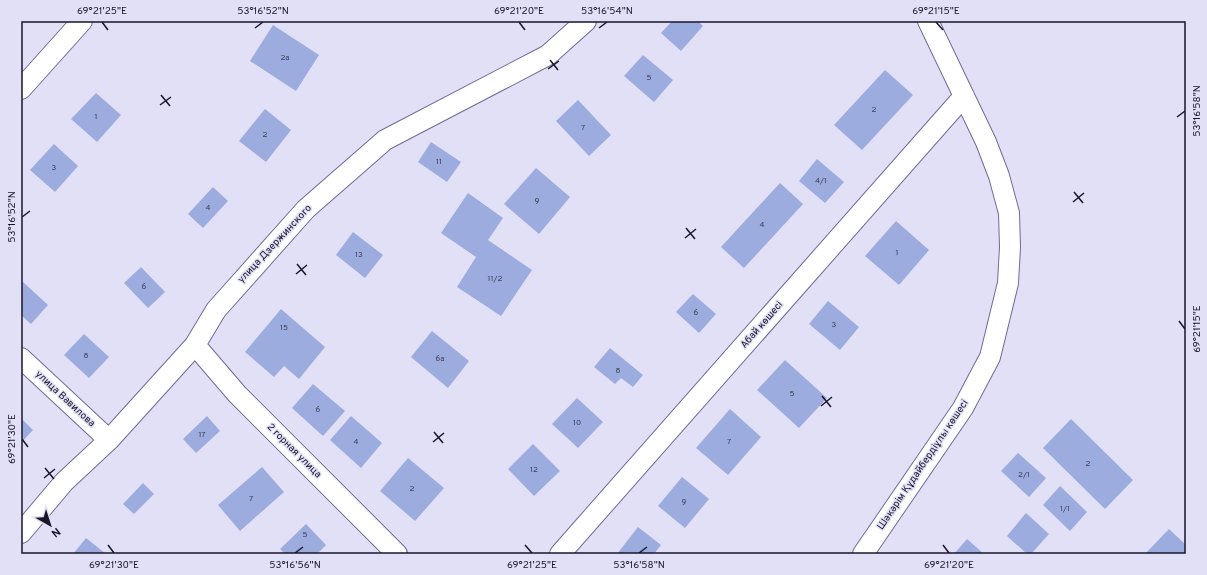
<svg xmlns="http://www.w3.org/2000/svg" width="1207" height="575" font-family="Overpass,sans-serif">
	<style>
		.building { fill: #9cacdf }
		.lines { fill: none; stroke-linecap: round; stroke-linejoin: round }
		.minor-casing { stroke: #716a9b; stroke-width: 22 }
		.minor { stroke: #fff; stroke-width: 20 }
		.ticks { fill: none; stroke: #19162a; stroke-width: 1.5 }
		.labels { text-anchor: middle; dominant-baseline: central; stroke-width: 3; stroke-linejoin: round; paint-order: stroke }
		.number-label { font-size: 8px; fill: #3a3c57 }
		.street-label { font-size: 10px; fill: #19162a; stroke: #e2e0f6 }
		.neatline { fill: none; stroke: #19162a; stroke-width: 1.5 }
		.ticks-label { font-size: 10px; text-anchor: middle; fill: #19162a }
	</style>
	<rect width="100%" height="100%" fill="#e2e0f6"/>
	<path class="building" d="M 672,21 L 698,21 L 703,26 L 681,51 L 661,33 Z
		M 273,25 L 319,55 L 296,91 L 250,61 Z
		M 643,55 L 673,80 L 654,102 L 624,76 Z
		M 885,70 L 913,95 L 862,150 L 834,125 Z
		M 96,93 L 121,115 L 97,142 L 71,119 Z
		M 578,100 L 611,135 L 589,156 L 556,121 Z
		M 265,109 L 291,130 L 266,162 L 239,141 Z
		M 431,142 L 461,162 L 447,182 L 418,162 Z
		M 54,144 L 78,166 L 55,192 L 30,170 Z
		M 817,159 L 844,182 L 825,203 L 799,181 Z
		M 536,168 L 570,197 L 539,234 L 504,204 Z
		M 780,183 L 803,204 L 744,268 L 721,247 Z
		M 213,187 L 228,201 L 203,228 L 188,214 Z
		M 468,193 L 503,218 L 488,240 L 532,270 L 501,316 L 457,287 L 476,257 L 441,233 Z
		M 896,221 L 929,250 L 899,285 L 865,256 Z
		M 353,232 L 383,255 L 365,278 L 336,255 Z
		M 141,267 L 165,292 L 148,308 L 124,283 Z
		M 23,282 L 48,305 L 31,324 L 21,315 L 21,284 Z
		M 693,294 L 716,314 L 699,333 L 676,312 Z
		M 828,301 L 859,327 L 840,350 L 809,324 Z
		M 281,309 L 325,347 L 299,379 L 284,366 L 274,377 L 245,352 Z
		M 432,331 L 469,361 L 448,388 L 411,357 Z
		M 84,334 L 109,357 L 89,378 L 64,355 Z
		M 610,348 L 643,375 L 633,387 L 621,378 L 615,384 L 594,367 Z
		M 785,360 L 827,398 L 799,428 L 757,390 Z
		M 313,384 L 345,411 L 323,436 L 292,408 Z
		M 577,398 L 603,422 L 578,448 L 552,424 Z
		M 730,409 L 761,437 L 728,475 L 696,448 Z
		M 207,416 L 220,431 L 196,453 L 183,439 Z
		M 351,416 L 382,443 L 361,468 L 330,440 Z
		M 21,418 L 33,430 L 21,443 Z
		M 1071,419 L 1133,480 L 1105,509 L 1043,448 Z
		M 533,444 L 560,471 L 534,496 L 508,469 Z
		M 1018,453 L 1046,478 L 1029,497 L 1001,471 Z
		M 408,458 L 444,488 L 415,521 L 380,491 Z
		M 262,467 L 284,492 L 240,531 L 218,505 Z
		M 682,477 L 709,499 L 685,528 L 658,506 Z
		M 143,483 L 154,494 L 134,514 L 123,504 Z
		M 1060,486 L 1087,512 L 1070,531 L 1043,505 Z
		M 1026,513 L 1049,534 L 1031,554 L 1027,554 L 1007,536 Z
		M 306,524 L 326,545 L 317,554 L 285,554 L 280,549 Z
		M 638,527 L 661,545 L 654,554 L 617,554 Z
		M 1169,529 L 1186,545 L 1186,554 L 1145,554 Z
		M 86,538 L 106,554 L 73,554 Z
		M 967,539 L 984,554 L 954,554 Z"/>
	<g class="lines">
		<g class="minor-casing">
			<path id="minor" d="M 21,89 L 82,21
				M 195,345 L 237,394 L 397,554
				M 21,358 L 109,440
				M 21,533 L 64,482 L 109,440 L 195,345 L 216,310 L 306,209 L 385,140 L 548,55 L 586,21
				M 560,554 L 964,96
				M 863,554 L 963,408 L 990,357 L 1008,283 L 1010,247 L 1009,213 L 999,176 L 986,142 L 928,21"/>
		</g>
		<use href="#minor" class="minor"/>
	</g>
	<path class="ticks" d="M 102,22 L 108,30M 519,22 L 525,30M 936,22 L 943,30M 255,28 L 263,22M 599,28 L 607,22M 550,60 L 558,70M 548,69 L 559,61M 161,95 L 170,106M 160,105 L 171,97M 1177,117 L 1185,111M 1074,192 L 1083,203M 1073,202 L 1084,193M 22,217 L 30,211M 686,228 L 695,239M 685,238 L 696,229M 297,264 L 306,275M 296,274 L 307,265M 1179,321 L 1185,329M 822,396 L 831,407M 821,406 L 832,397M 434,432 L 443,443M 22,439 L 28,447M 433,442 L 444,433M 45,468 L 54,479M 44,478 L 55,469M 108,545 L 114,553M 525,545 L 532,553M 943,545 L 949,553M 295,553 L 303,547M 639,553 L 647,547"/>
	<g class="labels">
		<g class="number-label">
			<text x="285" y="58">2а</text>
			<text x="649" y="78">5</text>
			<text x="874" y="110">2</text>
			<text x="96" y="117">1</text>
			<text x="583" y="128">7</text>
			<text x="265" y="135">2</text>
			<text x="439" y="162">11</text>
			<text x="54" y="168">3</text>
			<text x="821" y="181">4/1</text>
			<text x="537" y="201">9</text>
			<text x="208" y="208">4</text>
			<text x="762" y="225">4</text>
			<text x="897" y="253">1</text>
			<text x="359" y="255">13</text>
			<text x="495" y="279">11/2</text>
			<text x="144" y="287">6</text>
			<text x="696" y="313">6</text>
			<text x="834" y="325">3</text>
			<text x="284" y="328">15</text>
			<text x="86" y="356">8</text>
			<text x="440" y="359">6а</text>
			<text x="618" y="371">8</text>
			<text x="792" y="394">5</text>
			<text x="318" y="410">6</text>
			<text x="577" y="423">10</text>
			<text x="202" y="435">17</text>
			<text x="356" y="442">4</text>
			<text x="729" y="442">7</text>
			<text x="1088" y="464">2</text>
			<text x="534" y="470">12</text>
			<text x="1024" y="475">2/1</text>
			<text x="412" y="489">2</text>
			<text x="251" y="499">7</text>
			<text x="684" y="502">9</text>
			<text x="1065" y="509">1/1</text>
			<text x="305" y="535">5</text>
		</g>
		<g class="street-label">
			<text transform="translate(275 244) rotate(-47)">улица Дзержинского</text>
			<text transform="translate(762 325) rotate(-49)">Абай көшесі</text>
			<text transform="translate(65 399) rotate(43)">улица Вавилова</text>
			<text transform="translate(294 451) rotate(45)">2 горная улица</text>
			<text transform="translate(923 465) rotate(-56)">Шәкәрім Құдайбердіұлы көшесі</text>
		</g>
	</g>
	<rect width="1207" height="575" fill="none" stroke="#e2e0f6" stroke-width="44"/>
	<g transform="translate(50 525) rotate(141)" stroke="#e2e0f6" stroke-width="3" paint-order="stroke">
	<path d="M0-3L7 15L0 10L-7 15Z" fill="#19162a"/>
	<text y="-6" font-size="11" font-weight="bold" text-anchor="middle" fill="#19162a">N</text>
	</g>
	<rect x="22" y="22" width="1163" height="531" class="neatline"/>
	<g class="ticks-label">
		<text x="102" y="14">69°21'25"E</text>
		<text x="263" y="14">53°16'52"N</text>
		<text x="519" y="14">69°21'20"E</text>
		<text x="607" y="14">53°16'54"N</text>
		<text x="936" y="14">69°21'15"E</text>
		<text transform="translate(1196 111) rotate(-90)" y="4">53°16'58"N</text>
		<text transform="translate(11 217) rotate(-90)" y="4">53°16'52"N</text>
		<text transform="translate(1196 329) rotate(-90)" y="4">69°21'15"E</text>
		<text transform="translate(11 439) rotate(-90)" y="4">69°21'30"E</text>
		<text x="114" y="568">69°21'30"E</text>
		<text x="295" y="568">53°16'56"N</text>
		<text x="532" y="568">69°21'25"E</text>
		<text x="639" y="568">53°16'58"N</text>
		<text x="949" y="568">69°21'20"E</text>
	</g>
</svg>
